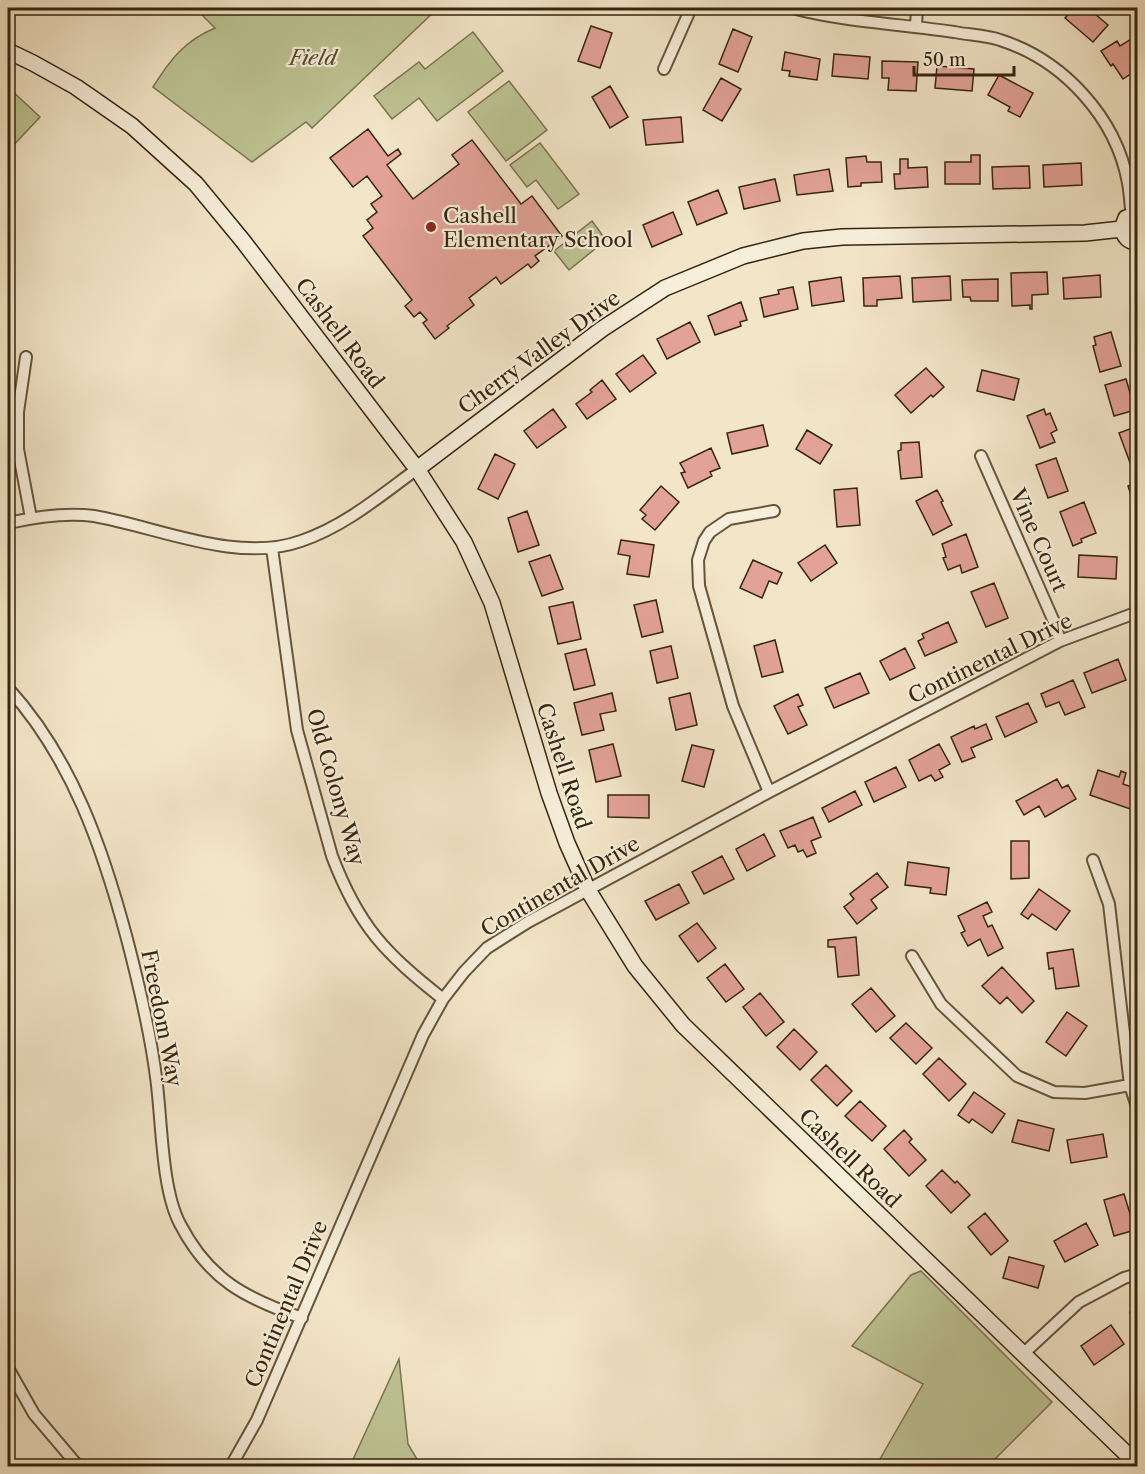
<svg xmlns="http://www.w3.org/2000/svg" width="1145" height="1474" font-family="'Libre Caslon Text',serif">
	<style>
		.green { fill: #bec494; stroke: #7a7451; stroke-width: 1.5 }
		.building { fill: #e3a297; stroke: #36250e; stroke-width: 1.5 }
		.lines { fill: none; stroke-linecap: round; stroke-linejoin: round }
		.street-casing { stroke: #65553c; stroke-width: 14 }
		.secondary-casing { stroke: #36250e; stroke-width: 18 }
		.street { stroke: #f7efdb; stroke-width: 10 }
		.secondary { stroke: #f7efdb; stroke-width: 15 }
		.poi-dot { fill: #8f2418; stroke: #f7efdb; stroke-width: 2 }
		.labels { text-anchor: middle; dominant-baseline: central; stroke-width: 4.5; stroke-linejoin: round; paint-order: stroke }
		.park-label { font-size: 21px; font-style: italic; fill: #584d30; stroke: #f7efdb }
		.poi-label { font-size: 21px; fill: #36250e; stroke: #f7efdb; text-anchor: start }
		.street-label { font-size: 21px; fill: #36250e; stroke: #f7efdb }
	</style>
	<rect width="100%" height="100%" fill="#f3e6c8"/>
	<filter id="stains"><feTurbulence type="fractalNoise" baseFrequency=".00333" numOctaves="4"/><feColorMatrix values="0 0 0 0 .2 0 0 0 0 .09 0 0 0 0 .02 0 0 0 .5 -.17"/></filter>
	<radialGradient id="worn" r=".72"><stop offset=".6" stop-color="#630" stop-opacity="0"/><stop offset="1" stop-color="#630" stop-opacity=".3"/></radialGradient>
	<path class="green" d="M 195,8 L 438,8 L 312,128 L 306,122 L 252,162 L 153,87 C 170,60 184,41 215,28 Z
		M 473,32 L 503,71 L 437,121 L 419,98 L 392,119 L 374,96 L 419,62 L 425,69 Z
		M 509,81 L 547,130 L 506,161 L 468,112 Z
		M 8,87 L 40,117 L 8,151 Z
		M 540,143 L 579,194 L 558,209 L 536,180 L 527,187 L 510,165 Z
		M 592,221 L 606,240 L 569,270 L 554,251 Z
		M 921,1271 L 1052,1402 L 988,1466 L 876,1466 L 923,1384 L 852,1346 L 911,1275 Z
		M 399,1359 L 408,1444 L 421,1466 L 350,1466 Z"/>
	<path class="building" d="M 1038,8 L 1053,8 L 1050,13 Z
		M 1074,8 L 1088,8 L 1108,25 L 1093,42 L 1065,18 Z
		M 591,26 L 612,33 L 600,68 L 578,61 Z
		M 733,29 L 752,37 L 738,72 L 719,64 Z
		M 1133,38 L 1138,46 L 1138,69 L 1123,79 L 1113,64 L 1111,66 L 1101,51 L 1117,41 L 1120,46 Z
		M 785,52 L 820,59 L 817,80 L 789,76 L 790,71 L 782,70 Z
		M 834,54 L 870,57 L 868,79 L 832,76 Z
		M 882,61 L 918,62 L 916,91 L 888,90 L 889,78 L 882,78 Z
		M 937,66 L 974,69 L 972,91 L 935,88 Z
		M 999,75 L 1033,93 L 1020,117 L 1008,111 L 1010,107 L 988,95 Z
		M 721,78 L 741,89 L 722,121 L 703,110 Z
		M 610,86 L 628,117 L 610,128 L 592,97 Z
		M 681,117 L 683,142 L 646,145 L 643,120 Z
		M 368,129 L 388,156 L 398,149 L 401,154 L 387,165 L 413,199 L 459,164 L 452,155 L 472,140 L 521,204 L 532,196 L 562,236 L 535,256 L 539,261 L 531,268 L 528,264 L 501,284 L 496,277 L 469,298 L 474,305 L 447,326 L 449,328 L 435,339 L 423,323 L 427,320 L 420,312 L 414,317 L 405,306 L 412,300 L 363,236 L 373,228 L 367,220 L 377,212 L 371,204 L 382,196 L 367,176 L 353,187 L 330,158 Z
		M 971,155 L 980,155 L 980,184 L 945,184 L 945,162 L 971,162 Z
		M 866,156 L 867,162 L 881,162 L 882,182 L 861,183 L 861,186 L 848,187 L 846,158 Z
		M 900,159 L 908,159 L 908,168 L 927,167 L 928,187 L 895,189 L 894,174 L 900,174 Z
		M 1081,163 L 1082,185 L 1044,187 L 1043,165 Z
		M 1029,166 L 1030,188 L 993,189 L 992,167 Z
		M 829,169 L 833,191 L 797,195 L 794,175 Z
		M 775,179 L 780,201 L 744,209 L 739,187 Z
		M 718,190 L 727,213 L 697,225 L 688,202 Z
		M 673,212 L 682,234 L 652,247 L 643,225 Z
		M 1047,272 L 1048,294 L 1032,295 L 1032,309 L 1030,309 L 1030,305 L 1012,306 L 1011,273 Z
		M 1100,275 L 1101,297 L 1064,299 L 1063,278 Z
		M 900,276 L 902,298 L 877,300 L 877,306 L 864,306 L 863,278 Z
		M 950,276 L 951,300 L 913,302 L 912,278 Z
		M 841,277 L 844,301 L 812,306 L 809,282 Z
		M 998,279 L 998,301 L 971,301 L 970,297 L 963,297 L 962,280 Z
		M 793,287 L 798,309 L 764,317 L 760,298 L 779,294 L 778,290 Z
		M 741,302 L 747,320 L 740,322 L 741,326 L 715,335 L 708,316 Z
		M 690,322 L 700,342 L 667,359 L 657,339 Z
		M 1111,332 L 1121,366 L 1100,372 L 1093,346 L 1096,345 L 1094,337 Z
		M 643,355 L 656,373 L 630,392 L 616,374 Z
		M 926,368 L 944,387 L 933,397 L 931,395 L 911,413 L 895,395 Z
		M 982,370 L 1019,379 L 1014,400 L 977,391 Z
		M 1126,379 L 1135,410 L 1114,416 L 1105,385 Z
		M 602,380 L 616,399 L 587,419 L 576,404 L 592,392 L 590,390 Z
		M 553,409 L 566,427 L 537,448 L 524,431 Z
		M 1044,409 L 1046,415 L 1050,413 L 1057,430 L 1051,433 L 1055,442 L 1040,448 L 1027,416 Z
		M 763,425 L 768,446 L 732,454 L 727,433 Z
		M 1138,426 L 1138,466 L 1132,468 L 1119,433 Z
		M 807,430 L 832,445 L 820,464 L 796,449 Z
		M 919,442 L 922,477 L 901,479 L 898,451 L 901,450 L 901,443 Z
		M 711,448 L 720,468 L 710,472 L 712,476 L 688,488 L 681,473 L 685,472 L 680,463 Z
		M 495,454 L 515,464 L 498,499 L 478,489 Z
		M 1056,458 L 1068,491 L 1048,498 L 1036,465 Z
		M 1138,478 L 1138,493 L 1131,495 L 1128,486 L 1137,483 L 1135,479 Z
		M 661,486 L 679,502 L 655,530 L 642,519 L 646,515 L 640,510 Z
		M 857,488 L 860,525 L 837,527 L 834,490 Z
		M 937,490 L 943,501 L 941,502 L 952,525 L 933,535 L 916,501 Z
		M 1084,502 L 1096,533 L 1081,539 L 1082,542 L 1073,546 L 1060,512 Z
		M 527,511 L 539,545 L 518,552 L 508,518 Z
		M 966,534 L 978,567 L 962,573 L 960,565 L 948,570 L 943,558 L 946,557 L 942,544 Z
		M 621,540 L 654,545 L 649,577 L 627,574 L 630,556 L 618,554 Z
		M 825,545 L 837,563 L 811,581 L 798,563 Z
		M 550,555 L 563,589 L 542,596 L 529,562 Z
		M 1079,555 L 1117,557 L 1116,579 L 1078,577 Z
		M 753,560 L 782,573 L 777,584 L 769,581 L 762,598 L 740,588 Z
		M 994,583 L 1008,618 L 986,627 L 971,592 Z
		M 656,600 L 663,632 L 642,637 L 634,605 Z
		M 573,602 L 581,639 L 558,644 L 549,607 Z
		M 948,622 L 957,642 L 925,656 L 918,641 L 924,638 L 922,634 Z
		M 775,640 L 783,672 L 762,677 L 754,646 Z
		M 671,646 L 678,678 L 657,683 L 650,651 Z
		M 905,648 L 915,668 L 890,680 L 880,661 Z
		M 586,649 L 595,685 L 574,690 L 565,654 Z
		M 1138,649 L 1138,672 L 1131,652 Z
		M 1118,659 L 1126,680 L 1092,693 L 1084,673 Z
		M 860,673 L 869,693 L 834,708 L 825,688 Z
		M 1073,680 L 1085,707 L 1065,715 L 1059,702 L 1046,707 L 1041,694 Z
		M 612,693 L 616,711 L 600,714 L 604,730 L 582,735 L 574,703 Z
		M 690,693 L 697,725 L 676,730 L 669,698 Z
		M 798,694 L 803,705 L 798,707 L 807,725 L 788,734 L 774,706 Z
		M 1028,703 L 1037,722 L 1005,737 L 996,717 Z
		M 986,724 L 992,739 L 971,748 L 975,757 L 962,762 L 951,737 L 974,726 L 975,729 Z
		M 613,744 L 621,776 L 596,782 L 589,750 Z
		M 939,744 L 950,764 L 939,770 L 943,777 L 935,781 L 931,775 L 919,781 L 909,760 Z
		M 692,745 L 714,750 L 704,787 L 682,781 Z
		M 896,767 L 906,787 L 874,802 L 865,782 Z
		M 1098,770 L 1119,777 L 1121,771 L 1126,773 L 1123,784 L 1138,789 L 1136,811 L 1090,795 Z
		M 1057,779 L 1062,788 L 1068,785 L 1076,799 L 1045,817 L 1039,806 L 1024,815 L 1016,801 Z
		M 855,791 L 862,805 L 829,822 L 822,808 Z
		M 608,795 L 649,795 L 649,818 L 608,817 Z
		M 813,817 L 821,837 L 811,841 L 816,853 L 807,857 L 803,850 L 798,852 L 795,845 L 788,848 L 780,831 Z
		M 764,834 L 775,856 L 747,871 L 736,849 Z
		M 1011,841 L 1029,841 L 1029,878 L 1011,879 Z
		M 722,856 L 734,879 L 704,894 L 692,872 Z
		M 908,862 L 949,868 L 946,895 L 930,893 L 931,888 L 905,885 Z
		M 877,873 L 888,887 L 871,900 L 877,908 L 857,924 L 844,907 L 854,899 L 850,894 Z
		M 679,884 L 689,903 L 656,920 L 645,901 Z
		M 1039,889 L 1070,911 L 1056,930 L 1032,914 L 1028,919 L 1021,914 Z
		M 987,902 L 992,912 L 983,916 L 988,927 L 992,925 L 1003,948 L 988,956 L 980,939 L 968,946 L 961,933 L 965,931 L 958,916 Z
		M 697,923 L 716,948 L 698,962 L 679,936 Z
		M 856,937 L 859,975 L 838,977 L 835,947 L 828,947 L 828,940 Z
		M 1073,949 L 1079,986 L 1056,989 L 1053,968 L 1049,969 L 1047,953 Z
		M 725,964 L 744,989 L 726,1002 L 707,978 Z
		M 1002,967 L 1034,1001 L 1022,1013 L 1007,997 L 1000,1004 L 982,986 Z
		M 871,988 L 895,1016 L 876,1032 L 852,1004 Z
		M 760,993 L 784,1022 L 766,1036 L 743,1007 Z
		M 1067,1012 L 1087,1026 L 1066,1056 L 1046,1042 Z
		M 906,1023 L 932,1048 L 916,1064 L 890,1038 Z
		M 794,1029 L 817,1052 L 800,1070 L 777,1047 Z
		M 939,1058 L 966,1084 L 949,1101 L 923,1074 Z
		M 826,1065 L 852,1091 L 837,1106 L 811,1080 Z
		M 974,1092 L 1005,1114 L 992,1133 L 972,1119 L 969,1123 L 958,1115 Z
		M 860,1101 L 886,1126 L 872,1141 L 845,1116 Z
		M 1018,1120 L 1054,1129 L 1049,1151 L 1012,1142 Z
		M 904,1130 L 912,1139 L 909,1142 L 926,1160 L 909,1176 L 884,1149 Z
		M 1103,1134 L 1107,1157 L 1071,1163 L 1067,1140 Z
		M 942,1170 L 955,1183 L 957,1181 L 970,1195 L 951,1213 L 926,1186 Z
		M 1124,1194 L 1135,1230 L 1114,1236 L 1104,1200 Z
		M 985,1213 L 1008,1241 L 991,1255 L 968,1227 Z
		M 1086,1223 L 1098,1245 L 1065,1262 L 1054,1241 Z
		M 1009,1257 L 1044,1266 L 1038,1288 L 1003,1278 Z
		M 1138,1310 L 1138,1335 L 1137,1335 L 1130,1312 Z
		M 1111,1325 L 1124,1344 L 1094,1365 L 1081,1346 Z"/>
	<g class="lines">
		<g class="street-casing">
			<path id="street" d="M 792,8 C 845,22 900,24 954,32 C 969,35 986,35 1000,40 C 1063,60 1116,117 1128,183 C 1130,193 1130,204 1132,215
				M 916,26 L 917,8
				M 664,69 L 691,8
				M 26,357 L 18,412 L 18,449 L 31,518
				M 981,456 L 1055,624 L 1060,641
				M 8,523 C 35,517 66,512 94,516 C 158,527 237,564 301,541 C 345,526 380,496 417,469
				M 272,548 L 297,730 L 332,856 C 359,927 385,953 443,999
				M 8,688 C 72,758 103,849 127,939 C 139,985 150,1030 156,1077 C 162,1119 161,1188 180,1224 C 209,1280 245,1298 302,1318
				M 769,792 L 733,706 L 699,586 L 698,560 L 704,541 L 710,532 L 729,519 L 774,511
				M 1093,860 L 1109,904 L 1130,1085 L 1138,1110
				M 912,956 L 941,1004 L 1017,1076 L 1054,1092 L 1085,1093 L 1130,1085
				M 1023,1354 L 1079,1302 L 1124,1278 L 1138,1274
				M 8,1368 L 34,1414 L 78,1466
				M 231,1466 L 257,1420 L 423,1035 L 443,999 L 464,972 L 487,948 L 528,922 L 769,792 L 1060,641 L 1138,612"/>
		</g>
		<g class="secondary-casing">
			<path id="secondary" d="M 8,51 L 33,63 L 76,87 L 132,126 L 196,184 L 243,241 L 417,469 L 464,542 L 492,603 L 549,793 L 567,843 L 588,890 L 635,966 L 683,1025 L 1138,1465
				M 1138,214 L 1126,218 L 1122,229 C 1125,238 1128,241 1138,243
				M 417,469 L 602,329 L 665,288 L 743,256 L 803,241 L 842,237 L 1085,233 L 1122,229"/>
		</g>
		<use href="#street" class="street"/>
		<use href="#secondary" class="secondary"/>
	</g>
	<circle class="poi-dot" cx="431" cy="227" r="6"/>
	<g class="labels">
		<g class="park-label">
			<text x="313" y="57">Field</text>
		</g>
		<g class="poi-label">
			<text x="443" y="215">Cashell<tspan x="443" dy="24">Elementary School</tspan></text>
		</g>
		<g class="street-label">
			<text transform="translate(340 333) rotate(53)">Cashell Road</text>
			<text transform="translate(539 352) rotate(-36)">Cherry Valley Drive</text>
			<text transform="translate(1039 540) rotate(66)">Vine Court</text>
			<text transform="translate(990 658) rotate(-26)">Continental Drive</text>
			<text transform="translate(564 766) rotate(72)">Cashell Road</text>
			<text transform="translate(336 787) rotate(74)">Old Colony Way</text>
			<text transform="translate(560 886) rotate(-30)">Continental Drive</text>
			<text transform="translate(162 1018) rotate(79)">Freedom Way</text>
			<text transform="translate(850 1158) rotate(44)">Cashell Road</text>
			<text transform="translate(286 1304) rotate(-67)">Continental Drive</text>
		</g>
	</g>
	<rect width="1145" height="1474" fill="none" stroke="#f3e6c8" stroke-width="30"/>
	<rect x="9" y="9" width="1127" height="1456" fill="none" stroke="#36250e" stroke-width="3"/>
	<rect x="15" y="15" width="1115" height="1444" fill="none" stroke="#36250e" stroke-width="1.5"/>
	<path d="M914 66v9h100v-9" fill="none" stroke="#36250e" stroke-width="3"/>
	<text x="923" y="66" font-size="18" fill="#36250e" stroke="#f7efdb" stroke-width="4.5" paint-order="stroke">50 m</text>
	<rect width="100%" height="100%" filter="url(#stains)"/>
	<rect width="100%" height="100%" fill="url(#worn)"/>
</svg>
